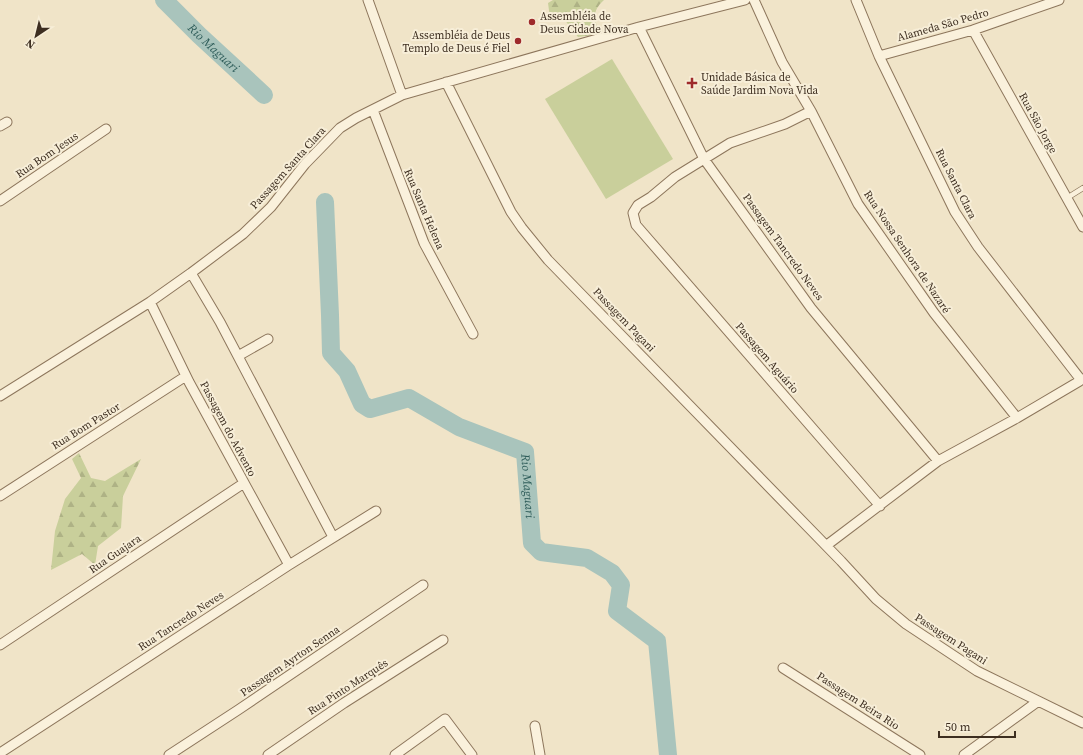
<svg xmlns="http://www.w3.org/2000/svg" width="1083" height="755" font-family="'Source Serif 4',serif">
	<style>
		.forest { fill: url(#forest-firs) }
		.pitch { fill: #c9cf9b }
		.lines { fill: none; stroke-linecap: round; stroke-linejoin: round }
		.river { stroke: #a9c4bc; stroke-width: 18 }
		.lane-casing { stroke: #8d765c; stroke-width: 6 }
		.street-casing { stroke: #8d765c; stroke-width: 11 }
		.lane { stroke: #faf1dc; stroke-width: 4.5 }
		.street { stroke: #faf1dc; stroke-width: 9 }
		.poi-dot { fill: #9e2a2b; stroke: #f7eed8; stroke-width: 1.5 }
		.labels { text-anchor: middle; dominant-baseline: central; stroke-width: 4; stroke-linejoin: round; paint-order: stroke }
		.poi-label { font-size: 11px; fill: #3d2e20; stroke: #f7eed8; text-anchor: start }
		.street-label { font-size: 11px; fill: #3d2e20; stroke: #f7eed8 }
		.water-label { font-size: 12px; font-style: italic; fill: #2f5d5a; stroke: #f7eed8 }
	</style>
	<defs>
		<pattern id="forest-firs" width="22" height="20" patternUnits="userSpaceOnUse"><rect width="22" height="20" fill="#c9cf9b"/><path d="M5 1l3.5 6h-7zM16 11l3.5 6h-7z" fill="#aeb285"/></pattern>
	</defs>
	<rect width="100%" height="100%" fill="#f0e4c8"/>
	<path class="forest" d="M 553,0 L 604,0 C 591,12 595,18 599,34 L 578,37 L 564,19 L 550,18 L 548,3 Z
		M 79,453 L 91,478 L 105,481 L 141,459 L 123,496 L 121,528 L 98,546 L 95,565 L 82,554 L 51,570 L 55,531 L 65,499 L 81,478 L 72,459 Z"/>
	<path class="pitch" d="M 612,59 L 673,159 L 606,199 L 545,99 Z"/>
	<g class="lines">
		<g class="river">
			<path id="s1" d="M 164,0 L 199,35 L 264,95"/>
			<path id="s2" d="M 325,202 L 330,315 L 331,353 L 347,371 L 362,404 L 370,409 L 409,398 L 459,427 L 525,452 L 532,543 L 541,552 L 587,558 L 612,573 L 621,585 L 617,611 L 657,641 L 668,755"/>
		</g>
		<g class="lane-casing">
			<path id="lane" d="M 1067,198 L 1083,188"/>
		</g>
		<g class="street-casing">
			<path id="street" d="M 368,0 L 402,95
				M 754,0 L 782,62 L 811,111 L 858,204 L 934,313 L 1017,418
				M 856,0 L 879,56 L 955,212 L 978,247 L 1081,380
				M 639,27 L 704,159 L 811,308 L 938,461
				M 973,30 L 1083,227
				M 879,56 L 973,30 L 1059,0
				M 446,82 L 511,212 L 522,228 L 548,260 L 841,561 L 876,599 L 906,624 L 977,671 L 1083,723
				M 373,110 L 424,243 L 473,334
				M 811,111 L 785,124 L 730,143 L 675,177 L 651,197 L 638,205 L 633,213 L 636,225 L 880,506
				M 0,126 L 7,122
				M 0,201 L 106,129
				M 191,273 L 220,322 L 333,537
				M 150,302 L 189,382 L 289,565
				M 238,356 L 268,339
				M 0,396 L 150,302 L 191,273 L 243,234 L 271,207 L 305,164 L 340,128 L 356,118 L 402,95 L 639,27 L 745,0
				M 0,496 L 186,376
				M 827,545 L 938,461 L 1017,418 L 1083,379
				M 0,645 L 244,483
				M 783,668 L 920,755
				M 535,726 L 540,755
				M 0,753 L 289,565 L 376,511
				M 169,755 L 238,710 L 423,585
				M 268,755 L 344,703 L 443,640
				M 395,755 L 445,719 L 472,755
				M 964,755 L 1037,702"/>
		</g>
		<use href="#lane" class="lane"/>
		<use href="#street" class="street"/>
	</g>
	<g class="poi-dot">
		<circle cx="532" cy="22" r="4"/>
		<circle cx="518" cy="41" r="4"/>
		<path d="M690 77h4v4h4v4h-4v4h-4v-4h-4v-4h4z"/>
	</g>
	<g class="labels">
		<g class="poi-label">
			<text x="540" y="16">Assembléia de<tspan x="540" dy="13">Deus Cidade Nova</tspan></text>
			<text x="510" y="35" text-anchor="end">Assembléia de Deus<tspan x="510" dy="13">Templo de Deus é Fiel</tspan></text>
			<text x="701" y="77">Unidade Básica de<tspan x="701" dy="13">Saúde Jardim Nova Vida</tspan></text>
		</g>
		<g class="street-label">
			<text transform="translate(943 25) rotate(-16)">Alameda São Pedro</text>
			<text transform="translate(1038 123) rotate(61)">Rua São Jorge</text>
			<text transform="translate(47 155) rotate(-34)">Rua Bom Jesus</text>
			<text transform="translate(288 168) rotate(-48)">Passagem Santa Clara</text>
			<text transform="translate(956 184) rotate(63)">Rua Santa Clara</text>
			<text transform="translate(424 209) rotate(67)">Rua Santa Helena</text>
			<text transform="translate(783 247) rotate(54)">Passagem Tancredo Neves</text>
			<text transform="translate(907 252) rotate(56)">Rua Nossa Senhora de Nazaré</text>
			<text transform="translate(624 320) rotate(46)">Passagem Pagani</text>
			<text transform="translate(767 358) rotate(49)">Passagem Aguário</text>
			<text transform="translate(86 426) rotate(-32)">Rua Bom Pastor</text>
			<text transform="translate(228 429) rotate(62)">Passagem do Advento</text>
			<text transform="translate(115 554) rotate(-34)">Rua Guajara</text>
			<text transform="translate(181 621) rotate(-33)">Rua Tancredo Neves</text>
			<text transform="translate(951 639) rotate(33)">Passagem Pagani</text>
			<text transform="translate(290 661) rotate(-34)">Passagem Ayrton Senna</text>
			<text transform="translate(348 687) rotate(-33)">Rua Pinto Marquês</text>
			<text transform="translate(858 701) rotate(33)">Passagem Beira Rio</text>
		</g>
		<g class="water-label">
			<text stroke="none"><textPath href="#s1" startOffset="69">Rio Maguari</textPath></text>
			<text stroke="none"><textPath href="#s2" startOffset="424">Rio Maguari</textPath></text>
		</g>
	</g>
	<g transform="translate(36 36) rotate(215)" stroke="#f7eed8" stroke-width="3" paint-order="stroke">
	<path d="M0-3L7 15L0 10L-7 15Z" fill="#3d2e20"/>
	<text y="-6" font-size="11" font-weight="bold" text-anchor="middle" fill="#3d2e20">N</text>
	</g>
	<path d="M939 731v6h76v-6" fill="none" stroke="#3d2e20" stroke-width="2"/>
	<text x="945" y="731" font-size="12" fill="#3d2e20" stroke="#f7eed8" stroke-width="3" paint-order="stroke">50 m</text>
</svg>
